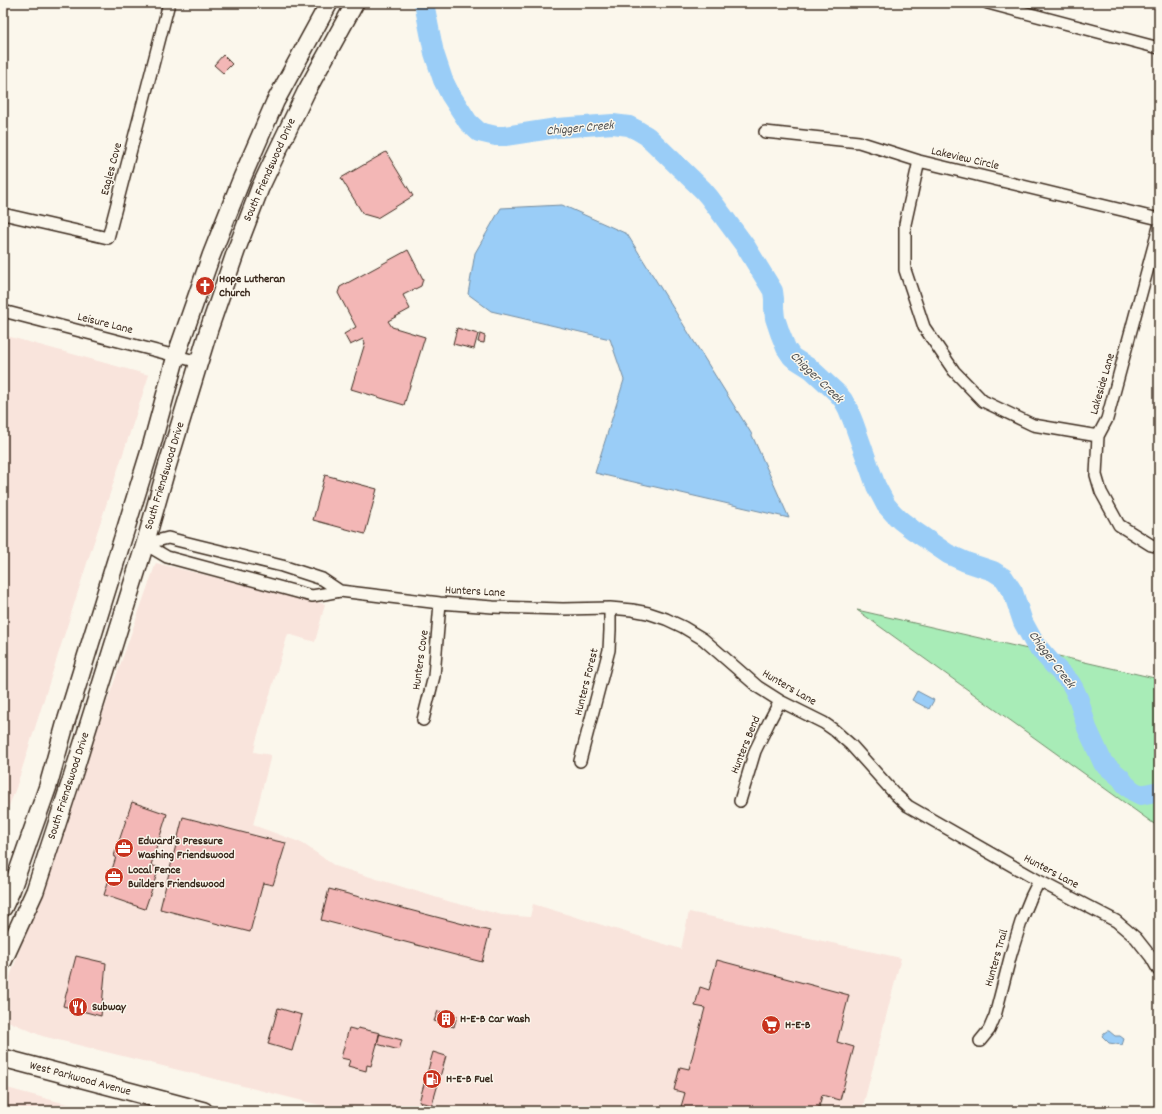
<svg xmlns="http://www.w3.org/2000/svg" width="1162" height="1114" font-family="Dekko,sans-serif">
	<style>
		.built { fill: #f9e4dc }
		.green { fill: #a8ecb7; stroke: #728b6a }
		.water { fill: #9acdf7; stroke: #748ca0 }
		.lines { fill: none; stroke-linecap: round; stroke-linejoin: round }
		.river { stroke: #9acdf7; stroke-width: 20 }
		.building { fill: #f3b7b6; stroke: #3b2a1e }
		.minor-casing { stroke: #3b2a1e; stroke-width: 14 }
		.primary-casing { stroke: #3b2a1e; stroke-width: 20 }
		.minor { stroke: #fbf7ec; stroke-width: 11 }
		.primary { stroke: #fbf7ec; stroke-width: 17 }
		.labels { text-anchor: middle; dominant-baseline: central; stroke-width: 3; stroke-linejoin: round; paint-order: stroke }
		.street-label { font-size: 12px; fill: #3b2a1e; stroke: #fbf7ec }
		.poi-label { font-size: 12px; font-weight: bold; fill: #3b2a1e; stroke: #fbf7ec; text-anchor: start }
		.water-label { font-size: 13px; font-style: italic; fill: #535354; stroke: #fbf7ec }
	</style>
	<rect width="100%" height="100%" fill="#fbf7ec"/>
	<filter id="ink" filterUnits="userSpaceOnUse"><feTurbulence type="fractalNoise" baseFrequency=".025" numOctaves="2"/><feDisplacementMap in="SourceGraphic" scale="8" xChannelSelector="R" yChannelSelector="G"/><feConvolveMatrix kernelMatrix="1 2 1 2 8 2 1 2 1" color-interpolation-filters="sRGB"/></filter>
	<g filter="url(#ink)">
		<path class="built" d="M 3,335 L 149,375 L 87,563 L 16,788 L 3,821 Z
			M 156,563 L 325,604 L 315,642 L 288,634 L 256,741 L 254,752 L 271,755 L 253,825 L 302,843 L 335,866 L 451,902 L 502,915 L 530,917 L 533,904 L 681,949 L 689,912 L 901,958 L 862,1110 L 864,1111 L 343,1111 L 42,1036 L 8,1021 L 10,977 Z
			M 3,1087 L 59,1102 L 99,1111 L 3,1111 Z"/>
		<path class="green" d="M 857,610 L 1159,679 L 1159,827 L 1157,826 Z"/>
		<path class="water" d="M 562,205 L 627,234 L 751,433 L 789,518 L 595,473 L 624,380 L 610,339 L 491,311 L 468,294 L 475,253 L 501,208 Z
			M 917,691 L 934,700 L 929,709 L 912,700 Z
			M 1107,1031 L 1109,1031 L 1115,1036 L 1120,1036 L 1124,1039 L 1122,1045 L 1109,1043 L 1102,1036 L 1104,1033 Z"/>
		<g class="lines">
			<path class="river" d="M 424,3 L 434,53 L 443,80 L 450,94 L 468,122 L 479,132 L 496,136 L 505,136 L 557,128 L 613,124 L 629,126 L 637,130 L 647,136 L 703,190 L 709,197 L 746,247 L 773,291 L 774,299 L 774,308 L 775,318 L 780,333 L 786,348 L 792,357 L 811,369 L 837,393 L 843,400 L 848,409 L 854,424 L 876,486 L 886,505 L 893,513 L 900,520 L 913,530 L 948,554 L 966,562 L 993,571 L 1004,578 L 1013,592 L 1023,622 L 1035,644 L 1057,669 L 1070,682 L 1074,689 L 1079,700 L 1087,728 L 1093,741 L 1103,763 L 1121,778 L 1125,784 L 1133,791 L 1141,795 L 1159,791"/>
		</g>
		<path class="building" d="M 223,55 L 232,64 L 223,73 L 214,65 Z
			M 386,152 L 413,196 L 377,218 L 363,214 L 341,178 Z
			M 408,250 L 423,279 L 421,286 L 403,295 L 410,309 L 388,321 L 392,327 L 425,337 L 404,405 L 351,389 L 365,343 L 363,339 L 350,345 L 344,334 L 356,327 L 338,293 L 340,287 Z
			M 457,328 L 478,334 L 474,349 L 453,344 Z
			M 480,334 L 485,336 L 484,343 L 478,342 Z
			M 325,475 L 377,489 L 365,534 L 313,520 Z
			M 132,802 L 167,814 L 151,865 L 159,868 L 145,909 L 104,895 L 116,857 L 114,856 Z
			M 183,817 L 272,840 L 286,843 L 273,885 L 263,883 L 250,932 L 160,909 Z
			M 329,889 L 490,931 L 482,962 L 321,920 Z
			M 76,956 L 106,963 L 101,1016 L 63,1006 Z
			M 717,960 L 849,995 L 837,1042 L 854,1047 L 840,1100 L 822,1095 L 818,1111 L 684,1111 L 680,1110 L 685,1093 L 674,1090 L 680,1067 L 689,1069 L 705,1008 L 695,1006 L 700,987 L 709,990 Z
			M 278,1008 L 302,1015 L 292,1051 L 268,1044 Z
			M 438,1011 L 457,1016 L 454,1027 L 434,1021 Z
			M 349,1028 L 357,1030 L 358,1028 L 380,1033 L 371,1066 L 367,1065 L 366,1071 L 348,1066 L 350,1060 L 341,1058 Z
			M 379,1034 L 402,1040 L 399,1050 L 377,1044 Z
			M 433,1052 L 446,1056 L 432,1105 L 419,1102 Z"/>
		<g class="lines">
			<g class="minor-casing">
				<path id="minor" d="M 988,3 L 1159,48
					M 765,132 L 859,142 L 919,161 L 1159,219
					M 919,161 L 905,224 L 905,270 L 924,327 L 954,371 L 983,401 L 1033,425 L 1098,436
					M 3,214 L 108,238 L 169,3
					M 1159,227 L 1107,419 L 1098,436 L 1096,475 L 1101,492 L 1119,525 L 1151,545 L 1159,547
					M 3,311 L 199,362
					M 145,544 L 167,557 L 312,596 L 324,594 L 340,591 L 440,603 L 493,607 L 563,609 L 610,608 L 632,610 L 648,613 L 666,619 L 683,627 L 703,639 L 758,687 L 780,701 L 824,723 L 834,730 L 851,745 L 895,794 L 908,806 L 1039,881 L 1116,921 L 1136,938 L 1151,957 L 1159,971
					M 145,544 L 168,538 L 196,545 L 282,566 L 322,579 L 340,591
					M 423,720 L 434,676 L 440,603
					M 580,761 L 609,650 L 610,630 L 610,608
					M 740,801 L 755,751 L 770,720 L 780,701
					M 980,1041 L 989,1030 L 995,1016 L 1011,954 L 1022,919 L 1031,897 L 1039,881"/>
			</g>
			<g class="primary-casing">
				<path id="primary" d="M 3,908 L 11,891 L 48,786 L 65,725 L 152,444 L 176,356 L 211,256 L 242,178 L 275,102 L 329,3
					M 3,961 L 35,891 L 73,775 L 145,544 L 166,470 L 209,329 L 236,251 L 260,188 L 278,150 L 306,92 L 355,3
					M 3,1058 L 204,1111"/>
			</g>
			<use href="#minor" class="minor"/>
			<use href="#primary" class="primary"/>
		</g>
	</g>
	<defs>
		<g id="church-disc" transform="scale(1)"><circle r="9.5" fill="#c8321e" stroke="#fbf7ec"/><path d="M-1.2-6h2.4v3.5h3.3v2.4h-3.3V6h-2.4V-.1h-3.3v-2.4h3.3Z" fill="#fff"/></g>
		<g id="office-disc" transform="scale(1)"><circle r="9.5" fill="#c8321e" stroke="#fbf7ec"/><path d="M-6-3h4V-5.5h4V-3h4V5H-6ZM-1-4.5V-3h2v-1.5ZM-6 0V1H6V0Z" fill="#fff"/></g>
		<g id="restaurant-disc" transform="scale(1)"><circle r="9.5" fill="#c8321e" stroke="#fbf7ec"/><path d="M-5-6h1v4h1v-4h1v4h1v-4h1v5L-1.5 .5V6h-2V.5L-5-1ZM5-6V6H3V1.5H1.5Q1.5-4 5-6Z" fill="#fff"/></g>
		<g id="building-disc" transform="scale(1)"><circle r="9.5" fill="#c8321e" stroke="#fbf7ec"/><path d="M-4-6H4V6H1V3H-1V6H-4ZM-2.5-4.3h1.7v1.8h-1.7ZM.8-4.3h1.7v1.8H.8ZM-2.5-1h1.7V.8h-1.7ZM.8-1h1.7V.8H.8Z" fill="#fff"/></g>
		<g id="supermarket-disc" transform="scale(1)"><circle r="9.5" fill="#c8321e" stroke="#fbf7ec"/><path d="M-6-5.5h2.5l.6 2H6L4.5 2H-2.5L-4.4-4H-6ZM-1.5 3.2a1.3 1.3 0 1 0 .1 0ZM3 3.2a1.3 1.3 0 1 0 .1 0Z" fill="#fff"/></g>
		<g id="fuel-disc" transform="scale(1)"><circle r="9.5" fill="#c8321e" stroke="#fbf7ec"/><path d="M-5.5-6h7V0h2V4h1.3V-2.5L3-4.5l.8-.8L6-3V5H2.5V1h-1V6h-7ZM-4.2-4.7v3.2H.2V-4.7Z" fill="#fff"/></g>
	</defs>
	<g fill-rule="evenodd">
		<use href="#church-disc" x="205" y="286"/>
		<use href="#office-disc" x="124" y="848"/>
		<use href="#office-disc" x="114" y="877"/>
		<use href="#restaurant-disc" x="78" y="1007"/>
		<use href="#building-disc" x="446" y="1019"/>
		<use href="#supermarket-disc" x="771" y="1025"/>
		<use href="#fuel-disc" x="432" y="1079"/>
	</g>
	<g class="labels">
		<g class="street-label">
			<text transform="translate(965 159) rotate(13)">Lakeview Circle</text>
			<text transform="translate(112 169) rotate(-75)">Eagles Cove</text>
			<text transform="translate(270 170) rotate(-66)">South Friendswood Drive</text>
			<text transform="translate(105 324) rotate(14)">Leisure Lane</text>
			<text transform="translate(1103 384) rotate(-74)">Lakeside Lane</text>
			<text transform="translate(165 476) rotate(-73)">South Friendswood Drive</text>
			<text transform="translate(475 592) rotate(3)">Hunters Lane</text>
			<text transform="translate(421 660) rotate(-82)">Hunters Cove</text>
			<text transform="translate(587 682) rotate(-76)">Hunters Forest</text>
			<text transform="translate(789 688) rotate(30)">Hunters Lane</text>
			<text transform="translate(746 745) rotate(-68)">Hunters Bend</text>
			<text transform="translate(69 786) rotate(-72)">South Friendswood Drive</text>
			<text transform="translate(1051 872) rotate(28)">Hunters Lane</text>
			<text transform="translate(997 958) rotate(-74)">Hunters Trail</text>
			<text transform="translate(80 1079) rotate(15)">West Parkwood Avenue</text>
		</g>
		<g class="poi-label">
			<text x="219" y="279">Hope Lutheran<tspan x="219" dy="14">Church</tspan></text>
			<text x="138" y="841">Edward’s Pressure<tspan x="138" dy="14">Washing Friendswood</tspan></text>
			<text x="128" y="870">Local Fence<tspan x="128" dy="14">Builders Friendswood</tspan></text>
			<text x="92" y="1007">Subway</text>
			<text x="460" y="1019">H-E-B Car Wash</text>
			<text x="785" y="1025">H-E-B</text>
			<text x="446" y="1079">H-E-B Fuel</text>
		</g>
		<g class="water-label">
			<text transform="translate(580 129) rotate(-5)">Chigger Creek</text>
			<text transform="translate(816 378) rotate(44)">Chigger Creek</text>
			<text transform="translate(1051 660) rotate(53)">Chigger Creek</text>
		</g>
	</g>
	<rect width="1162" height="1114" fill="none" stroke="#fbf7ec" stroke-width="16"/>
	<rect x="8" y="8" width="1146" height="1098" fill="none" stroke="#3b2a1e" stroke-width="1.5" filter="url(#ink)"/>
</svg>
